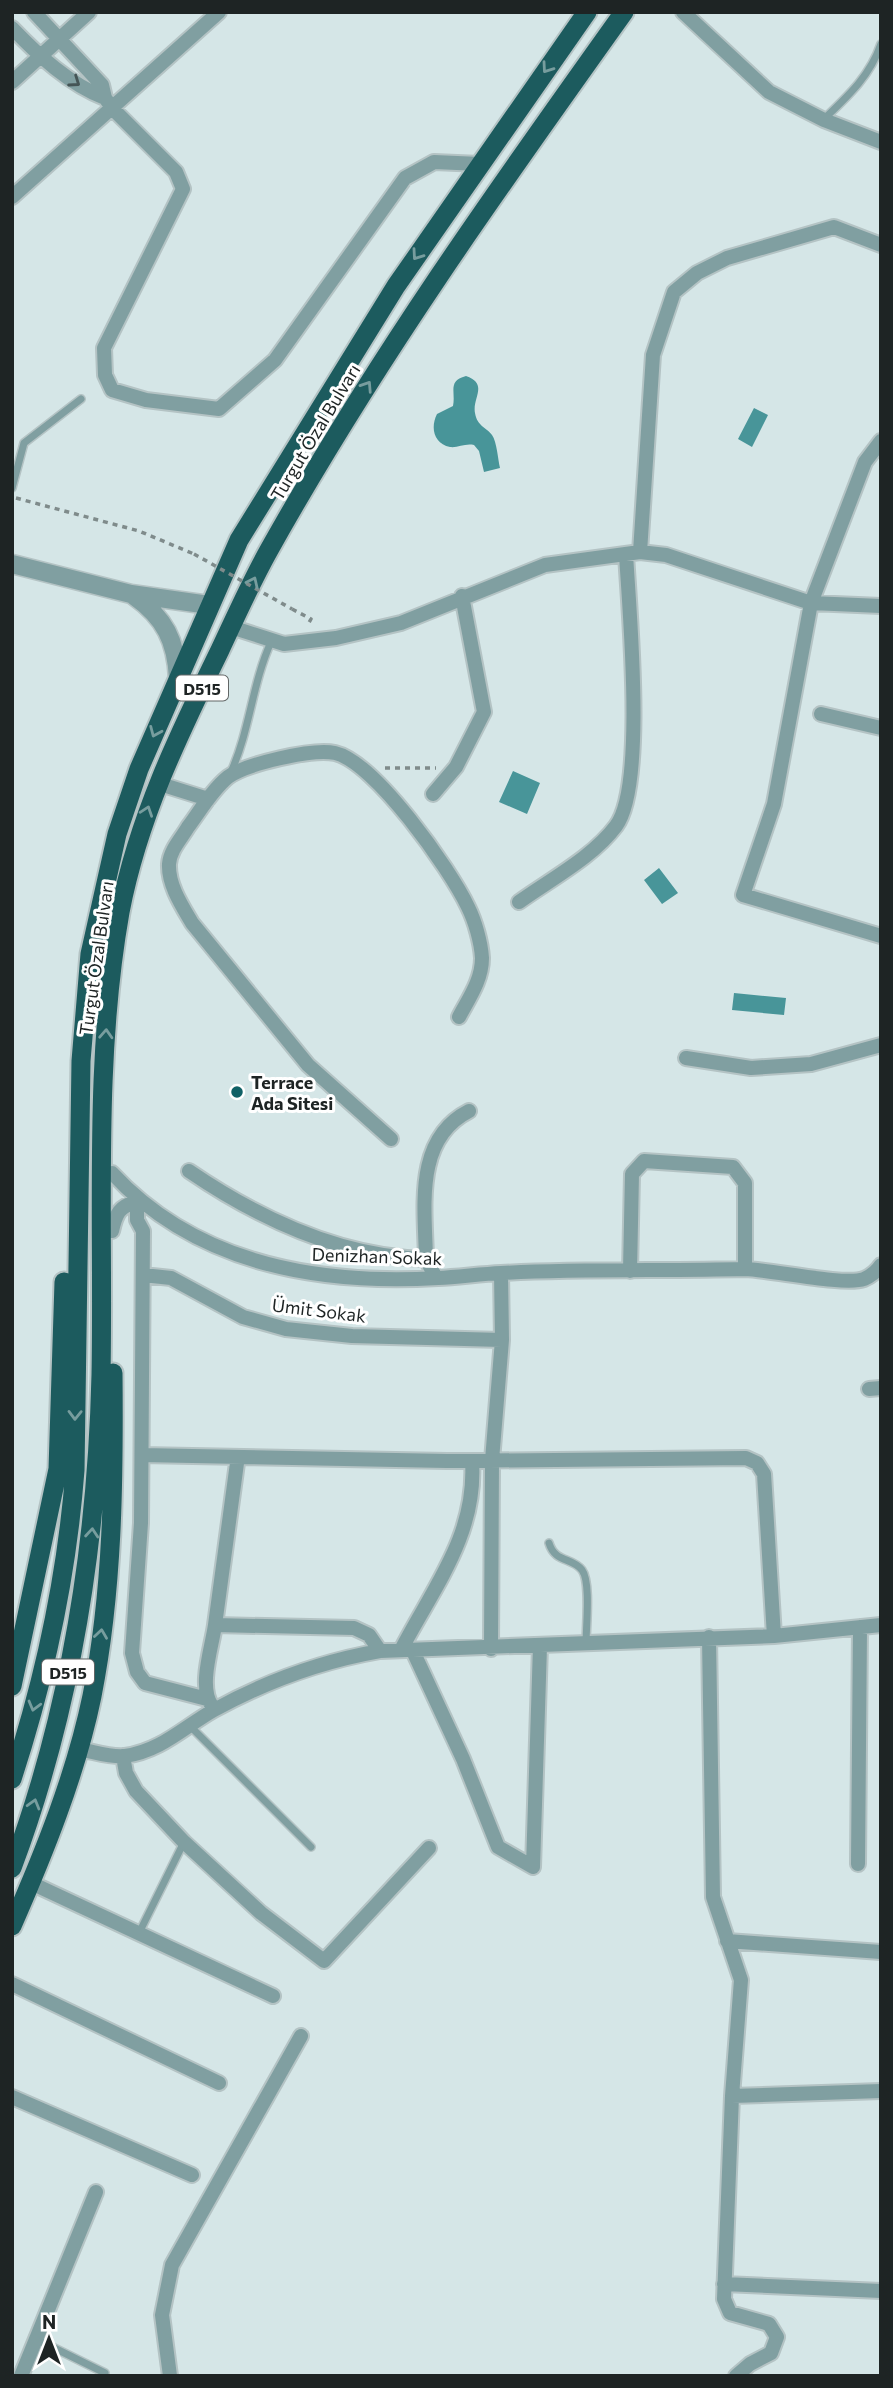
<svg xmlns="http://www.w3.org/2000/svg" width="893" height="2388" font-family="Commissioner,sans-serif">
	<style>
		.water { fill: #489599 }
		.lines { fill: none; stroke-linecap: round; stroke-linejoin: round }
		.service-casing { stroke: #b4c3c4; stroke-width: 10 }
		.minor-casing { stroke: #b4c3c4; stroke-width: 18 }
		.tertiary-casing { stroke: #b4c3c4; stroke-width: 21 }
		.trunk-casing { stroke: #b4c3c4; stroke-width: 23 }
		.path { stroke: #7f8b8b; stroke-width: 3.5; stroke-dasharray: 5 5; stroke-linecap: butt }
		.service { stroke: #809fa1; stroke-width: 7 }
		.minor { stroke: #809fa1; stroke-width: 14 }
		.tertiary { stroke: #809fa1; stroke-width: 18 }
		.trunk { stroke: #1c5b5e; stroke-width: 19 }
		.path-bridge { stroke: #7f8b8b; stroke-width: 3.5; stroke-dasharray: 5 5; stroke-linecap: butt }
		.oneway { stroke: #779d9e }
		.oneway2 { stroke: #455556 }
		.poi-dot { fill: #106166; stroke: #fff; stroke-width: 2.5 }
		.labels { text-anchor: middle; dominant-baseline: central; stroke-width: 6; stroke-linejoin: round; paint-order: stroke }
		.shield { fill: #fff; stroke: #626666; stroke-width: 2 }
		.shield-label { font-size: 16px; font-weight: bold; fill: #1e2424 }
		.street-label { font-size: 18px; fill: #1e2424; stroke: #fff }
		.poi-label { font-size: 18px; font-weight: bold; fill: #1e2424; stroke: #fff; text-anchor: start }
	</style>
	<rect width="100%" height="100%" fill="#d5e6e7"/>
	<path class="water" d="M 466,376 C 489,384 472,398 475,413 C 477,426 486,427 492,435 C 497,442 498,460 500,468 L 484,472 L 479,451 L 474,445 C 465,443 458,448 450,447 C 434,444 430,428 437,414 L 453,406 C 456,392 447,381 466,376 Z
		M 754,408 L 768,415 L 752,447 L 738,439 Z
		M 513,771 L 540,783 L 527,814 L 499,802 Z
		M 659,868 L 678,893 L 662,904 L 644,880 Z
		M 734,993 L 786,998 L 784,1015 L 732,1010 Z"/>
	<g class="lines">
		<g class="service-casing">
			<path id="service" d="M 824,119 C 848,96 870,76 881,44
				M 12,488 L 24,443 L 81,399
				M 231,772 C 250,730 252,684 271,642
				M 549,1543 C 555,1563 572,1557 582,1570 C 591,1582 586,1627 586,1644
				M 190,1726 L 311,1847
				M 139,1933 L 184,1842
				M 36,2339 L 105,2373"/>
		</g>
		<g class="minor-casing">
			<path id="minor" d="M 34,12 L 102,85 L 105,98 L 113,109 L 176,172 L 183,189 L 104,348 L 105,375 L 112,390 L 146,400 L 219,409 L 275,360 L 405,178 L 434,162 L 480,164
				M 683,12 L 769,92 L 824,120 L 881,142
				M 12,28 C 39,56 69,84 105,98
				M 12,82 L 89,12
				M 12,197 L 219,12
				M 881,441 L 865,462 L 811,603 L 774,804 L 743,895 L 881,936
				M 640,552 L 653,355 L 674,292 L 697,273 L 727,258 L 834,227 L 881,245
				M 231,627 L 284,644 L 336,638 L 401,623 L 545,565 L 640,552 L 666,555 L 811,603 L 881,606
				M 821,714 L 881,728
				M 157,783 L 208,799
				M 433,794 L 456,767 L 484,712 L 462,596
				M 519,902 C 551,879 593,857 616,826 C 646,786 629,609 626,554
				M 686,1058 L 751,1068 L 811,1064 L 881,1045
				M 391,1139 L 308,1065 L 192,923 C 182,906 168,885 169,864 C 170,850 181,839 188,827 C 200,811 212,790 228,777 C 246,764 313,748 335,753 C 375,762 450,869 468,907 C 475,921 481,942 482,958 C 482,980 469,998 459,1017
				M 189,1171 C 258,1218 341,1257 426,1259 L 436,1278
				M 112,1173 C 196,1264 319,1285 438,1278 C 459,1277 480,1274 501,1273 C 582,1269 664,1271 745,1269 C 772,1270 845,1286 864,1279 C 871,1276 877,1271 881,1265
				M 137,1201 L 137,1220 L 143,1231 L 141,1523 L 132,1653 L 137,1672 L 145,1683 L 207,1699
				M 112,1231 C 116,1213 119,1207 137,1201
				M 426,1259 C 425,1207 414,1139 469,1111
				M 630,1271 L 632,1174 L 644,1161 L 733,1167 L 745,1183 L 745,1269
				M 143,1275 L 171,1278 L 243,1317 L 286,1329 L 352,1336 L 502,1340
				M 869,1389 L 881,1388
				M 142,1455 L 447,1461 L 746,1458 L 757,1463 L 764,1474 L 774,1636
				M 215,1625 L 237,1463
				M 709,1637 L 713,1897 L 741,1980 L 732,2096 L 724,2299 L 730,2313 L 769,2324 L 777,2337 L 771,2353 L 750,2364 L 736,2376
				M 491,1649 L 492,1460 L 502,1340 L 501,1273
				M 401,1650 C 433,1588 477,1535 472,1461
				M 413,1651 L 463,1759 L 498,1847 L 533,1867 L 540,1646
				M 212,1706 C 198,1687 212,1647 215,1625 L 354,1628 L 369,1635 L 380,1651
				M 78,1749 C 92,1751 111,1758 125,1756 C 161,1751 184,1727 214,1710 C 265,1682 323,1661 380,1651 L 774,1636 L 881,1625
				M 123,1756 L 126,1773 L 136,1791 L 184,1842 L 261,1913 L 324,1961 L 429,1848
				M 858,1864 L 860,1627
				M 31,1883 L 273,1996
				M 727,1941 L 881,1952
				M 12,1984 L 219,2083
				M 732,2096 L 881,2091
				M 12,2097 L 192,2175
				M 724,2284 L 881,2291
				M 21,2376 L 96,2192
				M 170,2376 L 162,2315 L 172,2265 L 301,2036"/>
		</g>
		<g class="tertiary-casing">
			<path id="tertiary" d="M 12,564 L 131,594 L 209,605
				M 134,596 C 165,618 176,641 178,678"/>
		</g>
		<g class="trunk-casing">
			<path id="trunk" d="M 12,1686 L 58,1469 L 64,1282
				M 12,1779 C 45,1678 67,1576 75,1470 L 81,1061 L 90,954 L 117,834 L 139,769 L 239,540 L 396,286 L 587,12
				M 12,1868 C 71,1710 97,1543 101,1375 C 104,1221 93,1064 120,912 C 138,818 179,734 220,650 C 236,616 251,582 269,550 C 374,362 499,187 624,12
				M 12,1926 C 44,1853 76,1774 92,1696 C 113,1590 114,1480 113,1373"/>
		</g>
		<path class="path" d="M 16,498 L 139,531 L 194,554
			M 292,609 L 311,619 L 307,626
			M 385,768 L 436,768"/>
		<use href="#service" class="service"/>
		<use href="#minor" class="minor"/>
		<use href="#tertiary" class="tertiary"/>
		<use href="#trunk" class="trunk"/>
		<path class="path-bridge" d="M 194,554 L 292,609"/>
	</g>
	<defs><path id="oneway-chevron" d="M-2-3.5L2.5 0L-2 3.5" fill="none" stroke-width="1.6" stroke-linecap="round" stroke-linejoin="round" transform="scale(1.75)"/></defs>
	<g class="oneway">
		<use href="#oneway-chevron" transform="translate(547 68) rotate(125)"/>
		<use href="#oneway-chevron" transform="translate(417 255) rotate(125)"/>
		<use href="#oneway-chevron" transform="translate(367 386) rotate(-57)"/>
		<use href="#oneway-chevron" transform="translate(253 582) rotate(-65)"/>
		<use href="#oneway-chevron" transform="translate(155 732) rotate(113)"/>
		<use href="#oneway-chevron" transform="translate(147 811) rotate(-71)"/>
		<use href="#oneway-chevron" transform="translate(106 1034) rotate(-87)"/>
		<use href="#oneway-chevron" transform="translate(75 1415) rotate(91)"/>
		<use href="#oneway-chevron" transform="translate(92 1533) rotate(-85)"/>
		<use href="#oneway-chevron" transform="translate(101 1634) rotate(-82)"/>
		<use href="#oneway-chevron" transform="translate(34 1706) rotate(105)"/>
		<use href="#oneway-chevron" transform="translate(34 1804) rotate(-74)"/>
	</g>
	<use class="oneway2" href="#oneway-chevron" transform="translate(75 82) rotate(35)"/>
	<circle class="poi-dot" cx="237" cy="1092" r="7"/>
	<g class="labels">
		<g class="shield">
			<rect x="176" y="675.5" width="52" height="25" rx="5"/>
			<rect x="42" y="1659.5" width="52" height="25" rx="5"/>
		</g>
		<g class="shield-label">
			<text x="202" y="688">D515</text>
			<text x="68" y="1672">D515</text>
		</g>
		<g class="street-label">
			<text transform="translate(315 432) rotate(-59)">Turgut Özal Bulvarı</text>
			<text transform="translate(96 958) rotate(-82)">Turgut Özal Bulvarı</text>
			<text transform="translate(377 1256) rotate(2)">Denizhan Sokak</text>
			<text transform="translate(319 1310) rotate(7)">Ümit Sokak</text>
		</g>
		<g class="poi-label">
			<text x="251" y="1082">Terrace<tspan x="251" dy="21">Ada Sitesi</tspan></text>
		</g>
	</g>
	<rect width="893" height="2388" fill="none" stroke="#1e2424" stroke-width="28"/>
	<g transform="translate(49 2339)" stroke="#ffffff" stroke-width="5" paint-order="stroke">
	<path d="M0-5L12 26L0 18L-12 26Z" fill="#1e2424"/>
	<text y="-10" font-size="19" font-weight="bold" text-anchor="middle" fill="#1e2424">N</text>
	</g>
</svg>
